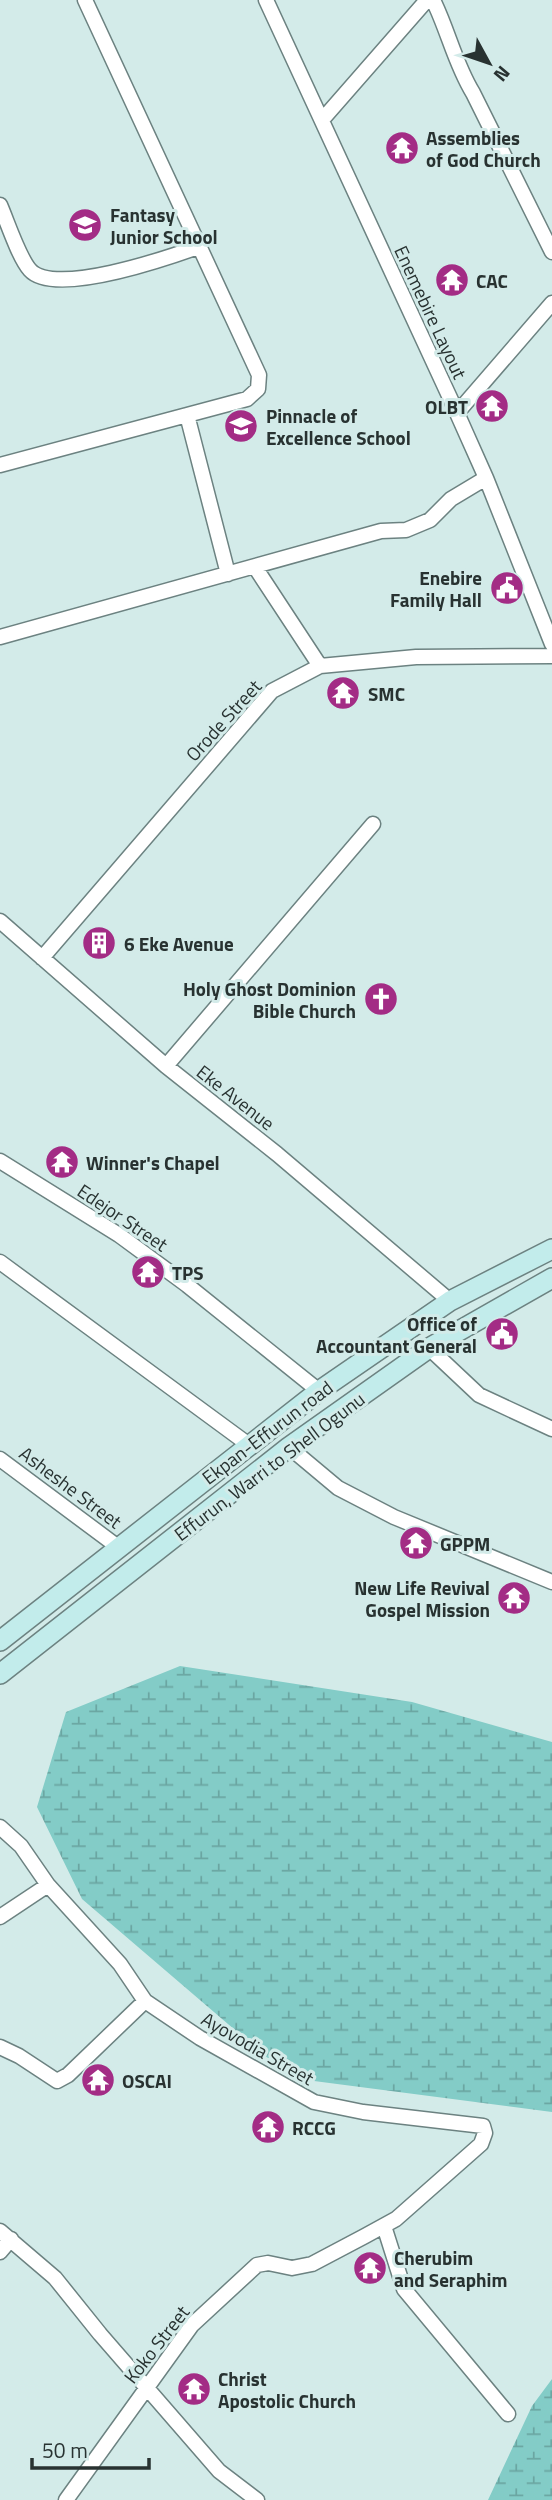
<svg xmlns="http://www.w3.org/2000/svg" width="552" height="2500" font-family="'Titillium Web',sans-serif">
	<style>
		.wetland { fill: url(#wetland-marsh) }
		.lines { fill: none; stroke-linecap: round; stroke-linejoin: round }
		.street-casing { stroke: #6c8281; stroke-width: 17 }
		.secondary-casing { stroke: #6c8281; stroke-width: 22 }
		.street { stroke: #fff; stroke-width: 14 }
		.secondary { stroke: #c2eceb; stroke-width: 19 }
		.labels { text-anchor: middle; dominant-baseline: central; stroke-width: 6; stroke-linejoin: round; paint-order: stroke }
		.poi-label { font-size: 19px; font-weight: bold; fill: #283231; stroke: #d3ebe9; text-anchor: start }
		.street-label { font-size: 19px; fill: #283231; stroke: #d3ebe9 }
	</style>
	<defs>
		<pattern id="wetland-marsh" width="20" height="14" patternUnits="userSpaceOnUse" patternTransform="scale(1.75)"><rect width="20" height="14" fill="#83ccc7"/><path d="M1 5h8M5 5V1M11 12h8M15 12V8" fill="none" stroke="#6ba6a2"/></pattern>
	</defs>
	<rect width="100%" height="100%" fill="#d3ebe9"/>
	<path class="wetland" d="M 180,1666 L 412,1702 L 552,1742 L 552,2112 L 291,2078 L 82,1899 L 37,1807 L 66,1712 Z
		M 552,2379 L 552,2500 L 488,2500 L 532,2406 Z"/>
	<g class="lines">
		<g class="street-casing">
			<path id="street" d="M 266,0 L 457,413 L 486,478 L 552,644
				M 433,0 C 448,30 455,64 473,93 L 552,252
				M 322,120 L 427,0
				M 0,205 C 7,221 19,258 30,270 C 54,297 167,258 198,247
				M 457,413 L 552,303
				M 187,415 L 228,574
				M 0,465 L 247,399 L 258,389 L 259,375 L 85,0
				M 255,567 L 320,666
				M 0,637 L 381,531 L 406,530 L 430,520 L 451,499 L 486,478
				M 0,921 L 166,1066 L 277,1154 L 450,1301
				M 42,958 L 272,691 L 320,666 L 416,657 L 552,656
				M 166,1066 L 373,824
				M 0,1161 L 119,1235 L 187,1285 L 319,1391
				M 0,1262 L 249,1445
				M 429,1348 L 479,1395 L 552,1429
				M 289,1447 L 338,1488 L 394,1517 L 552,1582
				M 0,1459 L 118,1547
				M 0,1827 L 21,1846 L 48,1885 L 120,1964 L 145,2001 L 200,2038 L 314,2102 L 363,2112 L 483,2126 L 485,2133 L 481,2144 L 396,2219 L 365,2236 L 312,2264 L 292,2268 L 268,2263 L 257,2265 L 192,2325 L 66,2500
				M 0,1917 L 48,1885
				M 0,2047 L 19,2056 L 57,2081 L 68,2075 L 145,2001
				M 384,2226 L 404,2289 L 508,2414
				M 0,2231 L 55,2278 L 100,2334 L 219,2471 L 257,2500
				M 0,2252 L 11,2239"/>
		</g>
		<g class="secondary-casing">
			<path id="secondary" d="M 0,1641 L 319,1391 L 450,1301 L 552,1249
				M 0,1674 L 289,1447 L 429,1348 L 552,1278"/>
		</g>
		<use href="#street" class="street"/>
		<use href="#secondary" class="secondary"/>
	</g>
	<defs>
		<g id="temple-disc" transform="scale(1.75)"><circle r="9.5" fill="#a32c85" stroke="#d3ebe9"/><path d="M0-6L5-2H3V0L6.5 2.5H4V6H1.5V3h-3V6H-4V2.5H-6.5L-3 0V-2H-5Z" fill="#fff"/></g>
		<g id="school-disc" transform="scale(1.75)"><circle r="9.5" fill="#a32c85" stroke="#d3ebe9"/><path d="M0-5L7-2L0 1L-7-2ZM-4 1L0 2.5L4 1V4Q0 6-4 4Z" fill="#fff"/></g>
		<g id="civic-disc" transform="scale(1.75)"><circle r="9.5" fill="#a32c85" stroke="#d3ebe9"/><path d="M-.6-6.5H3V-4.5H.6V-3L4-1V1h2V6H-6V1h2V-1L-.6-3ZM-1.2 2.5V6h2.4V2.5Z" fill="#fff"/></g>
		<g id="building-disc" transform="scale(1.75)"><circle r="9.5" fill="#a32c85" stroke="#d3ebe9"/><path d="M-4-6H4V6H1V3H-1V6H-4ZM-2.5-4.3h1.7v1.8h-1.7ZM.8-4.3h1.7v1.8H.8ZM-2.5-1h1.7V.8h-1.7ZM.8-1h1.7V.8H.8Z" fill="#fff"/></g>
		<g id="church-disc" transform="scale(1.75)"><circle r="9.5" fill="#a32c85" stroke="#d3ebe9"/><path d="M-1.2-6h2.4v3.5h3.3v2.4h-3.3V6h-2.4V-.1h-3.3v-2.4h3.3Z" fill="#fff"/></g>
	</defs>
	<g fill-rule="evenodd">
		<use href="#temple-disc" x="402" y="148"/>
		<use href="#school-disc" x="85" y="225"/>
		<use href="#temple-disc" x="452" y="280"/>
		<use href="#temple-disc" x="492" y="406"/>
		<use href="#school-disc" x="241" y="426"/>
		<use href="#civic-disc" x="507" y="588"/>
		<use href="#temple-disc" x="343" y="693"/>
		<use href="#building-disc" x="99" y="943"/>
		<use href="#church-disc" x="381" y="999"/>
		<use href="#temple-disc" x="62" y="1162"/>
		<use href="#temple-disc" x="148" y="1272"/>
		<use href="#civic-disc" x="502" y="1334"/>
		<use href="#temple-disc" x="416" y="1543"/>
		<use href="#temple-disc" x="514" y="1598"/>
		<use href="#temple-disc" x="98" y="2080"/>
		<use href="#temple-disc" x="268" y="2127"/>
		<use href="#temple-disc" x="370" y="2268"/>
		<use href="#temple-disc" x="194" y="2389"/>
	</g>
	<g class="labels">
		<g class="poi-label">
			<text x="426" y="137">Assemblies<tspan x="426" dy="22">of God Church</tspan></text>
			<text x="110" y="214">Fantasy<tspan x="110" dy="22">Junior School</tspan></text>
			<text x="476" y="280">CAC</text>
			<text x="468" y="406" text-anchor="end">OLBT</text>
			<text x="266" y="415">Pinnacle of<tspan x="266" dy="22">Excellence School</tspan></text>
			<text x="482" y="577" text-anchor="end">Enebire<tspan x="482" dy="22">Family Hall</tspan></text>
			<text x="368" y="693">SMC</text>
			<text x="124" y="943">6 Eke Avenue</text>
			<text x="356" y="988" text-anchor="end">Holy Ghost Dominion<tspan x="356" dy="22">Bible Church</tspan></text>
			<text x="86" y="1162">Winner's Chapel</text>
			<text x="172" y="1272">TPS</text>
			<text x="477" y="1323" text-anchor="end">Office of<tspan x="477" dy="22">Accountant General</tspan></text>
			<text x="440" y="1543">GPPM</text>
			<text x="490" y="1587" text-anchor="end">New Life Revival<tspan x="490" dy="22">Gospel Mission</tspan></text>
			<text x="122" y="2080">OSCAI</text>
			<text x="292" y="2127">RCCG</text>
			<text x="394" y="2257">Cherubim<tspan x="394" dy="22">and Seraphim</tspan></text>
			<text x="218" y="2378">Christ<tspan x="218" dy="22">Apostolic Church</tspan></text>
		</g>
		<g class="street-label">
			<text transform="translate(431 312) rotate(65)">Enemebire Layout</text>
			<text transform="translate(223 720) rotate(-48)">Orode Street</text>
			<text transform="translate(236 1097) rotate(38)">Eke Avenue</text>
			<text transform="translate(123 1217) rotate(34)">Edejor Street</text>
			<text transform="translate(267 1432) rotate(-37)">Ekpan-Effurun road</text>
			<text transform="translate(269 1466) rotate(-37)">Effurun, Warri to Shell Ogunu</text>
			<text transform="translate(71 1487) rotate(37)">Asheshe Street</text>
			<text transform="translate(258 2048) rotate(30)">Ayovodia Street</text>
			<text transform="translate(156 2344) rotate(-52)">Koko Street</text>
		</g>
	</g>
	<g transform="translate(489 63) rotate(130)" stroke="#d3ebe9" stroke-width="5" paint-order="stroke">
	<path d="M0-5L12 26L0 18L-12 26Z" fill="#283231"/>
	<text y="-10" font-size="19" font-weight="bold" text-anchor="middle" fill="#283231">N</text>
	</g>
	<path d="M32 2458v10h117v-10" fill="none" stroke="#283231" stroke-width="3.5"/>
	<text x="42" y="2458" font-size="21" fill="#283231" stroke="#d3ebe9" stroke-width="5" paint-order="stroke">50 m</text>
</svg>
